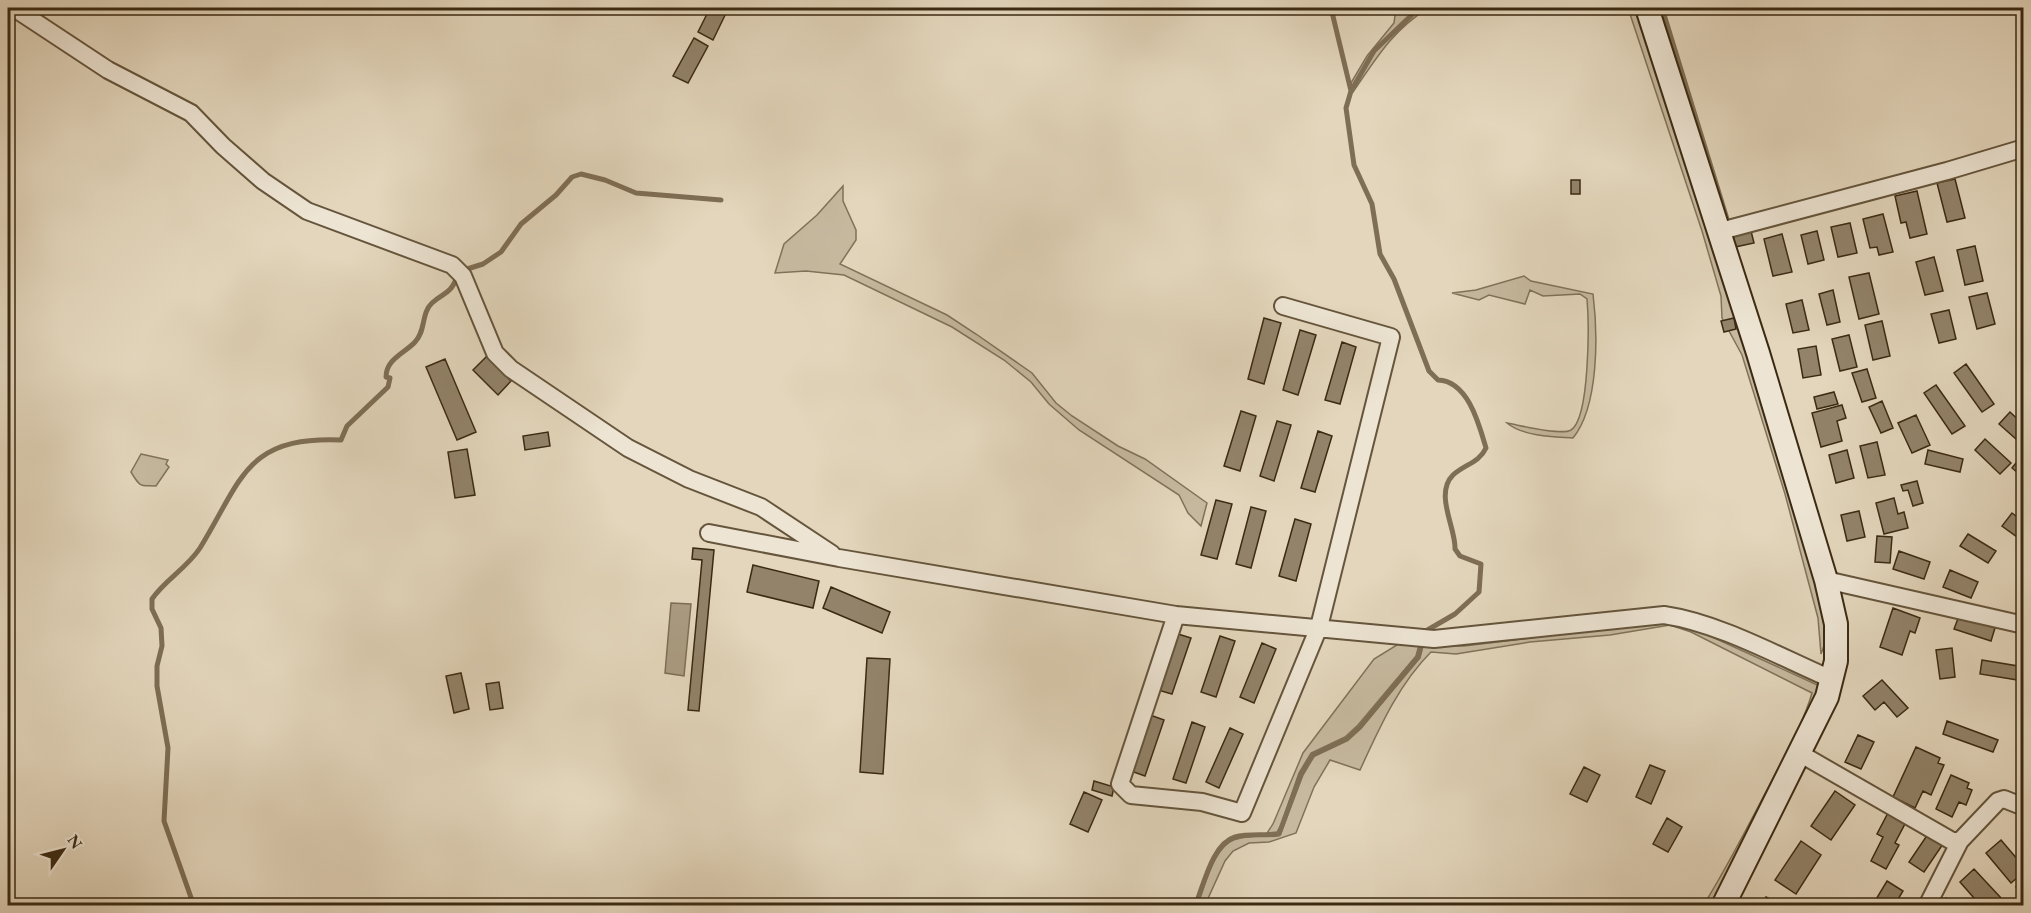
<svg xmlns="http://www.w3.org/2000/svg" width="2031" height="913" font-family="'EB Garamond',serif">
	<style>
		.green { fill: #c6b99f; stroke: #807258; stroke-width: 1.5 }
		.water { fill: #aa9c82; stroke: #7e6e55; stroke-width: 1.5 }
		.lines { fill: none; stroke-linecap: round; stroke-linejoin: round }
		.stream { stroke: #7e6e55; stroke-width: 5 }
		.building { fill: #92836a; stroke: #3b2a12; stroke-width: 1.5 }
		.street-casing { stroke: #65553c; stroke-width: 20 }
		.secondary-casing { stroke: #3b2a12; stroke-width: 26 }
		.street { stroke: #ede4d3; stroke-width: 16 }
		.secondary { stroke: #ede4d3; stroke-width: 22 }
	</style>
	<rect width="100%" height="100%" fill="#e3d6bc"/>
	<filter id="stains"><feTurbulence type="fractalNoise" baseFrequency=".00333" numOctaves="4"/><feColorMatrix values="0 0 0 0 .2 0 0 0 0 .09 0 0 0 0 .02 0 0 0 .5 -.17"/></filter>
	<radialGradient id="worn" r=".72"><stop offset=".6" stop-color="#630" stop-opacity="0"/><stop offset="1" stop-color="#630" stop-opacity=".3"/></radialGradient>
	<path class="green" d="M 1396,8 L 1428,8 C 1392,31 1377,57 1353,92 L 1351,83 L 1367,56 L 1394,23 Z
		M 1628,8 L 1638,8 L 1747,351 L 1823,607 L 1825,643 L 1821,654 L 1818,618 L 1785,494 L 1742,355 L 1722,318 L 1721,296 L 1702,231 Z
		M 843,186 L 843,201 L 856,230 L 856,240 L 840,264 L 947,315 L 976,334 L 1032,373 L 1056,403 L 1072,416 L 1118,446 L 1145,459 L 1207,503 L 1201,526 L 1188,513 L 1179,495 L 1079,430 L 1049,404 L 1031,382 L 1004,360 L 952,327 L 844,275 L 806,271 L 775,273 L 784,244 L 817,215 Z
		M 1524,276 L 1531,281 L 1593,294 C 1598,334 1599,406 1573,438 C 1554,437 1522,436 1507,423 C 1519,425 1561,436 1571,430 C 1590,418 1589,322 1587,299 L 1580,294 L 1543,296 L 1530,290 L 1525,304 L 1489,295 L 1479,300 L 1452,293 L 1476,290 Z
		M 141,454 L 168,460 L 166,464 L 169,467 L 156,486 C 141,485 141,489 131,472 Z
		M 1669,621 L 1688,626 L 1824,688 L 1716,903 L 1706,901 C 1730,862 1750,822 1771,782 C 1786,753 1803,724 1812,693 L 1691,632 L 1670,625 L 1610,635 L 1530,642 L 1456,654 L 1431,652 C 1398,685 1379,729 1360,770 L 1330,760 L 1314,787 L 1296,833 L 1269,842 L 1249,843 L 1233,851 L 1225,861 L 1205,905 L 1197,906 C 1205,886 1214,844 1237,839 C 1251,835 1266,837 1280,835 L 1303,775 L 1314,756 L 1347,740 L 1361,728 L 1420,658 L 1423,646 L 1464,646 Z
		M 1400,643 L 1419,645 L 1416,656 L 1358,725 L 1345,737 L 1311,753 L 1299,773 L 1281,825 L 1277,832 L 1267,833 L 1273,824 L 1303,753 L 1374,659 Z"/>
	<path class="water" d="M 671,603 L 691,604 L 684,676 L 665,673 Z"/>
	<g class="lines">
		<path class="stream" d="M 1331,8 L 1351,91 L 1346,108 L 1354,165 L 1372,204 L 1380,254 L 1394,279 L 1429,371 L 1438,380 C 1468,381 1479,424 1486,448 C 1479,463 1465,464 1453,475 C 1434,494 1456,528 1455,549 L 1460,556 L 1481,564 L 1479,592 L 1455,614 L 1424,632
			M 1662,8 L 1727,219
			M 1351,91 L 1374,51 L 1419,8
			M 464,270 L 483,264 L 501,252 L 521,224 L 556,195 L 572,177 L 581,174 L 605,180 L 636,193 L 721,200
			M 194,906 L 164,821 L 168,748 L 157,686 L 157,666 L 162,646 L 161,628 L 152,609 L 152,599 C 165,580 187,568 200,548 C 242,480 245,436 341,440 L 347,426 L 388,387 L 390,378 L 386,377 C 386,359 405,353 415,342 C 426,331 421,313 432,303 C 444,292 450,295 457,277
			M 1195,906 C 1204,885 1212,844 1235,837 C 1249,833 1265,836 1279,834 L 1301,774 L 1313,755 L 1347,739 L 1360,727 L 1418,657 L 1421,646"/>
	</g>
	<path class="building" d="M 710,8 L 728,9 L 713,40 L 698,32 Z
		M 694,38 L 708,46 L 688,83 L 673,76 Z
		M 1955,179 L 1965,218 L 1947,222 L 1937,183 Z
		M 1571,180 L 1580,180 L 1580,194 L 1571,194 Z
		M 1917,191 L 1927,234 L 1910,238 L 1906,222 L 1901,223 L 1895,196 Z
		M 1883,214 L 1893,252 L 1879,255 L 1877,247 L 1870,248 L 1863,219 Z
		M 1850,223 L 1857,253 L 1838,257 L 1831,227 Z
		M 1751,231 L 1754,243 L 1735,247 L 1733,235 Z
		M 1817,231 L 1824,260 L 1808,264 L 1801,235 Z
		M 1782,234 L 1792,272 L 1773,276 L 1764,239 Z
		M 1975,246 L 1983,281 L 1965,285 L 1957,250 Z
		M 1934,257 L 1943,291 L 1925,295 L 1916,262 Z
		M 1869,273 L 1879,314 L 1859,319 L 1849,277 Z
		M 1833,290 L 1840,322 L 1827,325 L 1819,294 Z
		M 1987,293 L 1995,324 L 1977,329 L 1969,297 Z
		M 1802,300 L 1809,330 L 1793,333 L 1786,304 Z
		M 1949,310 L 1956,339 L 1939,343 L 1931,314 Z
		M 1264,318 L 1281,323 L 1264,384 L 1248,379 Z
		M 1734,318 L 1736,329 L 1724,332 L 1721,321 Z
		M 1882,321 L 1890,356 L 1873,360 L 1865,325 Z
		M 1300,330 L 1316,335 L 1298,395 L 1283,390 Z
		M 1849,335 L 1857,367 L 1840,371 L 1832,339 Z
		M 1342,342 L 1356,347 L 1340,404 L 1325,400 Z
		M 1816,346 L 1821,375 L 1803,378 L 1798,349 Z
		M 487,356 L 511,381 L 498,395 L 473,370 Z
		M 445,359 L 476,432 L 457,440 L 426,367 Z
		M 1966,364 L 1994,404 L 1982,412 L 1954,373 Z
		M 1867,369 L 1876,398 L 1862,402 L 1852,373 Z
		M 1936,385 L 1965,426 L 1952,434 L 1924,393 Z
		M 1834,392 L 1838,404 L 1817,409 L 1814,397 Z
		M 1882,401 L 1893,428 L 1881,433 L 1869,407 Z
		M 1842,405 L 1846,418 L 1837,421 L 1842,441 L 1821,447 L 1812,413 Z
		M 1241,411 L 1256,416 L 1240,471 L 1224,466 Z
		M 2010,412 L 2024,425 L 2024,446 L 1999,424 Z
		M 1916,415 L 1930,445 L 1912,453 L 1898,423 Z
		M 1277,421 L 1291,425 L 1274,481 L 1260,476 Z
		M 1318,431 L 1332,436 L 1315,492 L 1301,488 Z
		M 548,432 L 550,446 L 525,450 L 523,436 Z
		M 1985,439 L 2011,463 L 2000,474 L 1975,450 Z
		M 1877,442 L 1885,475 L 1868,478 L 1860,446 Z
		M 467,449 L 475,495 L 455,498 L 448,452 Z
		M 1847,450 L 1854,478 L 1836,483 L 1829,455 Z
		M 1928,450 L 1963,459 L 1960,472 L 1925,464 Z
		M 2020,458 L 2024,461 L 2024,478 L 2012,468 Z
		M 1917,481 L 1923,503 L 1913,506 L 1908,490 L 1903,491 L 1901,485 Z
		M 1894,498 L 1898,514 L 1904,512 L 1908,528 L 1884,534 L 1876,503 Z
		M 1216,500 L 1232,504 L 1217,559 L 1201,555 Z
		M 1251,507 L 1266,511 L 1251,568 L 1236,564 Z
		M 1859,511 L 1865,537 L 1847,541 L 1841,515 Z
		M 2012,513 L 2024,522 L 2024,542 L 2002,526 Z
		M 1295,519 L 1311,524 L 1296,581 L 1279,576 Z
		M 1968,534 L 1996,551 L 1988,563 L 1960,546 Z
		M 1877,536 L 1892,537 L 1890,563 L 1875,562 Z
		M 693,548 L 714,550 L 699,711 L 688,710 L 702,560 L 692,559 Z
		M 1899,551 L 1930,562 L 1924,579 L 1893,569 Z
		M 753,565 L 819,581 L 813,608 L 747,592 Z
		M 1950,570 L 1978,582 L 1971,598 L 1943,587 Z
		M 831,587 L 890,612 L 882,633 L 823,608 Z
		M 1893,608 L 1920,618 L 1915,633 L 1910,631 L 1902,655 L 1880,647 Z
		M 1959,616 L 1995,628 L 1991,641 L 1954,629 Z
		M 1178,634 L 1191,638 L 1172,694 L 1158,690 Z
		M 1220,636 L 1235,641 L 1216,697 L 1201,692 Z
		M 1262,643 L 1276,649 L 1254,703 L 1240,697 Z
		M 1952,648 L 1955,677 L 1940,679 L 1936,650 Z
		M 867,658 L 890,659 L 883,774 L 860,772 Z
		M 1982,660 L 2024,667 L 2024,681 L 1980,674 Z
		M 461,673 L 469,709 L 454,713 L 446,676 Z
		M 1882,680 L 1908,708 L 1897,717 L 1884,702 L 1875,710 L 1863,696 Z
		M 499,682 L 503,708 L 490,710 L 486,684 Z
		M 1150,715 L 1164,720 L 1145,776 L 1131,771 Z
		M 1947,721 L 1998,740 L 1993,752 L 1943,734 Z
		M 1192,722 L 1205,727 L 1186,783 L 1173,779 Z
		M 1230,728 L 1243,734 L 1219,788 L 1206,782 Z
		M 1858,735 L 1874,742 L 1861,769 L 1845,762 Z
		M 1916,747 L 1940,758 L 1938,763 L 1944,765 L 1931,795 L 1923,791 L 1915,808 L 1893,797 Z
		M 1650,765 L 1665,771 L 1651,804 L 1636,797 Z
		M 1584,767 L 1600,775 L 1587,802 L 1570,794 Z
		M 1951,775 L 1969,783 L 1967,788 L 1972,790 L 1966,805 L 1959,802 L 1952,817 L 1936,809 Z
		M 2024,779 L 2024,794 L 2017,791 Z
		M 1094,781 L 1114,787 L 1112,796 L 1092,790 Z
		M 1835,791 L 1855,805 L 1831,840 L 1811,826 Z
		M 1084,792 L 1102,800 L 1088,832 L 1070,824 Z
		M 1889,811 L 1907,820 L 1895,843 L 1899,845 L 1886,869 L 1871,861 L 1883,837 L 1877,834 Z
		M 1667,818 L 1682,827 L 1668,852 L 1653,844 Z
		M 1928,834 L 1943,844 L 1924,872 L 1909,862 Z
		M 2001,840 L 2024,867 L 2024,872 L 2011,883 L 1986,853 Z
		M 1801,841 L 1821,855 L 1796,894 L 1775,880 Z
		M 1974,869 L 2001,898 L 1992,906 L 1981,906 L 1960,882 Z
		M 1887,881 L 1903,891 L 1894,906 L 1872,906 Z
		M 2024,881 L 2024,897 L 2016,887 Z
		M 1766,897 L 1782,906 L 1762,906 Z
		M 1946,898 L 1952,906 L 1937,906 Z"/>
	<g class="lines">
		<g class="street-casing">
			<path id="street" d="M 14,8 L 108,70 L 191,113 L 223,146 L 263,181 L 307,211 L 452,265 L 463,276 L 495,353 L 511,369 L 628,448 L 689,479 L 761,507 L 832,554
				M 1717,232 L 1947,171 L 2024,148
				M 709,533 L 839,558 L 1176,615 L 1434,639 L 1664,615 C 1719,623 1780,657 1831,679
				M 1826,580 L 2024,625
				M 1176,615 L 1120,784 L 1131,795 L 1202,802 L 1242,813 L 1319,627 L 1391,337 L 1283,306
				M 1799,753 L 1952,841 L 1960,841 L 1998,801 L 2004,799 L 2024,807
				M 1927,906 L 1960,841"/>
		</g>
		<g class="secondary-casing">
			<path id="secondary" d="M 1647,8 L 1758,353 L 1826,580 L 1836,624 L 1836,661 L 1827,697 L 1723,906"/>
		</g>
		<use href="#street" class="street"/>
		<use href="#secondary" class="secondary"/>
	</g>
	<rect width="2031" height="913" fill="none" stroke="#e3d6bc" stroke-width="30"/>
	<rect x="9" y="9" width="2013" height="895" fill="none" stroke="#3b2a12" stroke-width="3"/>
	<rect x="15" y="15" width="2001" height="883" fill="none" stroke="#3b2a12" stroke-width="1.5"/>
	<g transform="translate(63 850) rotate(55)" stroke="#ede4d3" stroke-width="4.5" paint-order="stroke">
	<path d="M0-4.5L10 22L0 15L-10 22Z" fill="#3b2a12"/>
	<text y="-9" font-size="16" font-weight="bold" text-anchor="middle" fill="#3b2a12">N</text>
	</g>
	<rect width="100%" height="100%" filter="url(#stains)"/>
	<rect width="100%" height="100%" fill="url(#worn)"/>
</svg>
